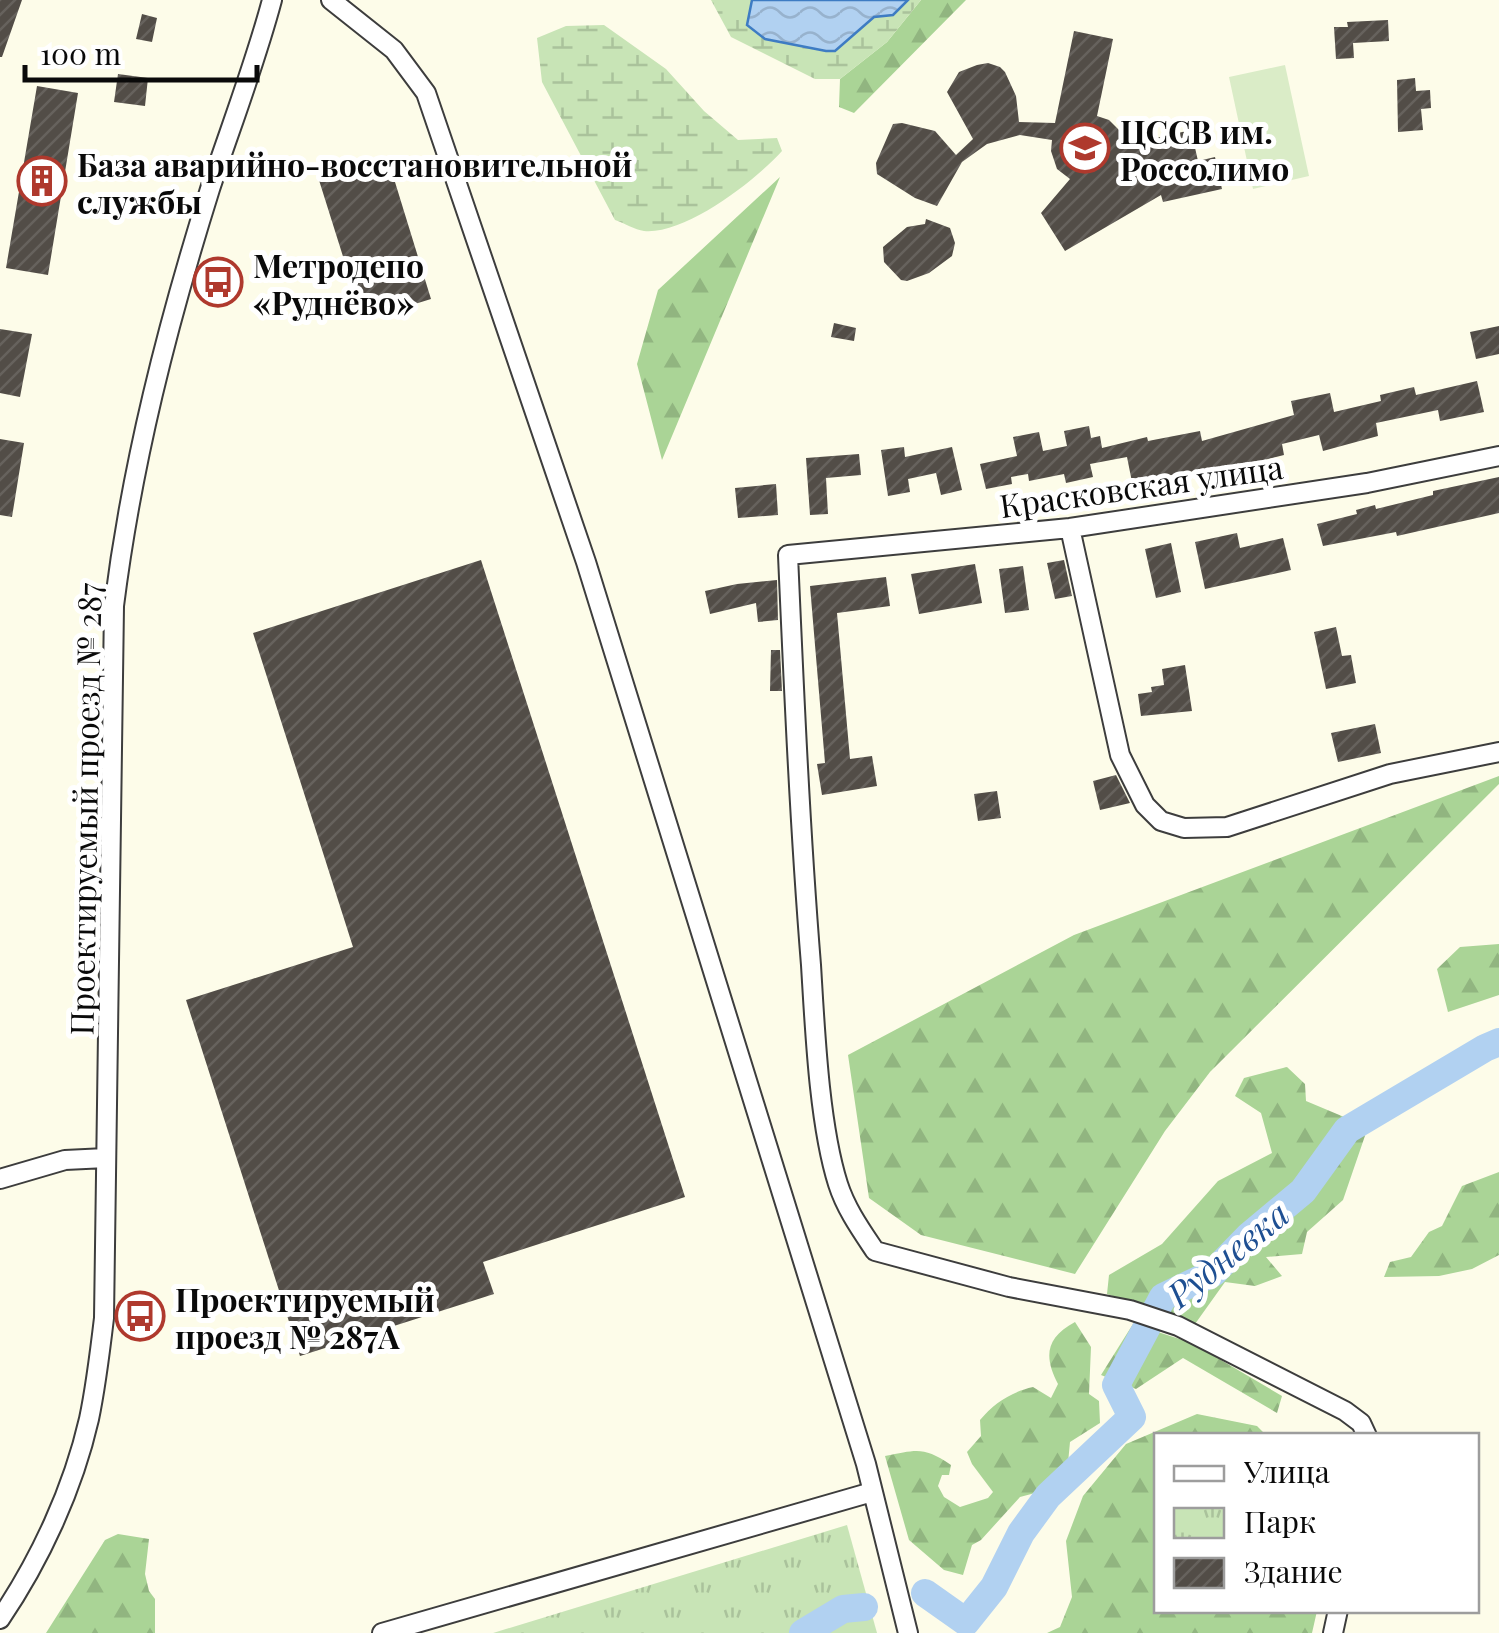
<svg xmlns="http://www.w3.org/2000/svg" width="1499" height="1633" font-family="'Playfair Display',serif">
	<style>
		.forest { fill: url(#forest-firs) }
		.wetland { fill: url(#wetland-marsh) }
		.park { fill: url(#park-tufts) }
		.pitch { fill: #daecc7 }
		.water { fill: url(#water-waves); stroke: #3e7cc3; stroke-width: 2.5 }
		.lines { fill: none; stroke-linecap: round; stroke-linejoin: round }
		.river { stroke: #b1d1f1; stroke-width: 28 }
		.building { fill: url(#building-hatch) }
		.minor-casing { stroke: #3d3d3d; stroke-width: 22 }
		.minor { stroke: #fff; stroke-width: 18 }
		.labels { text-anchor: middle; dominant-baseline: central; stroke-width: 10; stroke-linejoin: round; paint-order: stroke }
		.poi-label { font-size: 32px; font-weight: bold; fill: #0a0a0a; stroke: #fff; text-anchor: start }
		.street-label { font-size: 32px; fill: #0a0a0a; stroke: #fff }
		.water-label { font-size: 35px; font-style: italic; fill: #1e4f92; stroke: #fff }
	</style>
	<defs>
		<pattern id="forest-firs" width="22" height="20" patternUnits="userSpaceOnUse" patternTransform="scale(2.5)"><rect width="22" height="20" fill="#aad496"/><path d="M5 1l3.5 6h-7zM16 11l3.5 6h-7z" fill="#91b580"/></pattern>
		<pattern id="wetland-marsh" width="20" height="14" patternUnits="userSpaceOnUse" patternTransform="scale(2.5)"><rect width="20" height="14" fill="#c8e4b6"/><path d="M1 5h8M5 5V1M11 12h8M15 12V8" fill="none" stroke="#aac29b"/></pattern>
		<pattern id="park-tufts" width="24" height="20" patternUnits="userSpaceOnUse" patternTransform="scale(2.5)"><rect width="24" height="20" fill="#c8e4b6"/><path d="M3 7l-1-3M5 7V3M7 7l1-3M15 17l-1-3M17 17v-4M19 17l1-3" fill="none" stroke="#aac29b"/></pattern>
		<pattern id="water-waves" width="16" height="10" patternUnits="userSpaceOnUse" patternTransform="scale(2.5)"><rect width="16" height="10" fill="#b1d1f1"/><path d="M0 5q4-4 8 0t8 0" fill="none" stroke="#97b2cd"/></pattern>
		<pattern id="building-hatch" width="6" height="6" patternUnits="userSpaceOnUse" patternTransform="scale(2.5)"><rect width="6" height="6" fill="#524d47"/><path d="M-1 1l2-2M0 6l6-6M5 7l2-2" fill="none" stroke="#66625d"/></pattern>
	</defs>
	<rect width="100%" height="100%" fill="#fdfce9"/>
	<path class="forest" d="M 921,0 L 966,0 L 854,113 L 839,107 L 840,79 L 887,42 Z
		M 780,177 L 662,460 L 637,364 L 658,290 Z
		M 1499,776 L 1499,784 L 1210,1072 L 1165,1131 L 1075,1274 L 921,1235 L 869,1198 L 848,1055 L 1074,935 Z
		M 1499,944 L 1499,995 L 1448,1012 L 1437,969 L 1460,947 Z
		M 1287,1067 L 1305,1084 L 1306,1101 L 1368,1127 L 1343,1200 L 1307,1232 L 1302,1254 L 1266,1257 L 1282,1276 L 1255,1286 L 1225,1282 L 1195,1324 L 1107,1294 L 1109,1275 L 1162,1244 L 1218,1181 L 1272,1153 L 1261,1113 L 1235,1096 L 1244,1078 Z
		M 1499,1172 L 1499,1255 L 1472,1269 L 1439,1276 L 1384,1277 L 1390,1262 L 1411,1257 L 1429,1232 L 1442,1226 L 1462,1186 Z
		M 1075,1322 L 1091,1347 L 1089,1394 L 1099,1401 L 1100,1423 L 1070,1442 L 1068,1463 L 1058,1468 L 1035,1493 L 1020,1497 L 981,1540 L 972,1545 L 963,1575 L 944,1570 L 909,1540 L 885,1456 C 917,1450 923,1446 951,1465 L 949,1475 L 942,1475 L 938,1486 L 944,1497 L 960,1507 L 988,1498 L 993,1492 L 972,1464 L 967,1452 L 981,1436 L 980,1420 C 994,1403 1011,1392 1033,1387 L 1051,1398 L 1058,1384 C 1044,1357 1045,1338 1075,1322 Z
		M 1133,1324 L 1192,1343 L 1282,1396 L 1277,1413 L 1183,1358 L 1136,1389 L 1101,1375 Z
		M 1197,1414 L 1257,1426 L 1266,1435 L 1156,1436 L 1156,1610 L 1317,1611 L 1312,1633 L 1047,1633 L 1060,1627 L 1072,1597 L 1066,1541 L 1083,1496 L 1126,1444 Z
		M 118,1534 L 149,1539 L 145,1574 L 149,1591 L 155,1599 L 155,1633 L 46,1633 L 105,1540 Z"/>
	<path class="wetland" d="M 711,0 L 921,0 L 887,42 L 840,79 L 815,79 L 731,37 Z
		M 604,25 L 666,69 L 704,111 L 738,140 L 777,138 L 782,151 C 756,180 686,235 644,231 C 635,230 624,223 615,220 L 542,82 L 537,38 L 566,26 Z"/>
	<path class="park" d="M 847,1525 L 877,1633 L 493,1633 Z"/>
	<path class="pitch" d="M 1285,65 L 1309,176 L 1253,189 L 1229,77 Z"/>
	<path class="water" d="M 752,0 L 908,0 L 893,15 L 874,17 L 835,51 L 826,51 L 765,39 L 747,25 Z"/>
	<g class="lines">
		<path class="river" d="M 925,1593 L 966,1622 L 994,1587 L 1021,1533 L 1048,1496 L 1132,1417 L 1116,1385 L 1163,1297 L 1213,1273 L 1249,1236 L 1303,1191 L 1347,1130 L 1485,1048 L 1499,1042
			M 803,1633 L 843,1609 L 864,1607"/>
	</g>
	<path class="building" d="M 0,0 L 22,0 L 2,57 L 0,57 Z
		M 142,14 L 157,18 L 152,42 L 136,39 Z
		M 1388,20 L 1389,41 L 1353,43 L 1354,58 L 1336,59 L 1334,27 L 1348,27 L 1347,22 Z
		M 1074,31 L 1113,39 L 1097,116 L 1109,120 L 1128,139 L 1148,125 L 1156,138 L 1191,130 L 1198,161 L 1215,157 L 1222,189 L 1163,202 L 1161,195 L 1065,251 L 1041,213 L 1070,179 L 1057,169 L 1051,151 L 1052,140 L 1020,135 L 987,144 L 962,162 L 937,206 L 915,198 L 877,174 L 876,163 L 893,124 L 902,123 L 935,131 L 956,155 L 973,139 L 947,92 L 959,72 L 977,65 L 988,63 L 1000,67 L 1005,72 L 1016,96 L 1019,122 L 1055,123 Z
		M 118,74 L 148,78 L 145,106 L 114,102 Z
		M 1415,78 L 1416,91 L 1430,90 L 1431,108 L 1421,109 L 1423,130 L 1398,132 L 1397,80 Z
		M 37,86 L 78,93 L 48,275 L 6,268 Z
		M 387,156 L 431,299 L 363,320 L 318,177 Z
		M 926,219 L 950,228 L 955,243 L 952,256 L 929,273 L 907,281 L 901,280 L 884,262 L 883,247 L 907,227 L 925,224 Z
		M 834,323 L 856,328 L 854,341 L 831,337 Z
		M 1499,326 L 1499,354 L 1476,359 L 1470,332 Z
		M 0,329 L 32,334 L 20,397 L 0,393 Z
		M 1477,381 L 1484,412 L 1440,421 L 1438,410 L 1376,423 L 1378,436 L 1323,451 L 1319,435 L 1282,444 L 1284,455 L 1219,471 L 1218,467 L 1132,482 L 1127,457 L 1090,464 L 1093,477 L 1066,483 L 1064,474 L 1029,481 L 1028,474 L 1011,477 L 1012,484 L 986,489 L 980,464 L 1017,456 L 1013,437 L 1039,432 L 1043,451 L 1067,446 L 1064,431 L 1089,426 L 1091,438 L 1100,436 L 1102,448 L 1147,437 L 1148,441 L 1200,431 L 1202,441 L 1294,415 L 1291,401 L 1330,393 L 1334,412 L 1381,401 L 1380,395 L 1414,387 L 1416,395 Z
		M 0,439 L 24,443 L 12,517 L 0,515 Z
		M 904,447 L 905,457 L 952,447 L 962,490 L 941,495 L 936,473 L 908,479 L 910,492 L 888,496 L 881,450 Z
		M 859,454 L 861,475 L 826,478 L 828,514 L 810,515 L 806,458 Z
		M 1499,477 L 1499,513 L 1397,536 L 1396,532 L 1323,546 L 1317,524 L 1357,514 L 1356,510 L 1375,505 L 1376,509 L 1433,495 L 1433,491 Z
		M 776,484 L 778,515 L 738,518 L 735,488 Z
		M 1237,533 L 1240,548 L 1283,538 L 1291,570 L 1205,589 L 1195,542 Z
		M 1171,543 L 1181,592 L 1156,598 L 1145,549 Z
		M 481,560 L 685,1197 L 483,1262 L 494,1294 L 300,1356 L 186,1000 L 353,947 L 253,633 Z
		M 1064,560 L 1072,596 L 1055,599 L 1047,563 Z
		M 975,564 L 982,603 L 919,614 L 911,574 Z
		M 1023,566 L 1029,610 L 1005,613 L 999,569 Z
		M 886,577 L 890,606 L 837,613 L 850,759 L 872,756 L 877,786 L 822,795 L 817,764 L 825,763 L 810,586 Z
		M 777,580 L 778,620 L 758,622 L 756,603 L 710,614 L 705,591 L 737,584 Z
		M 1336,627 L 1342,656 L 1351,655 L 1356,683 L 1326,689 L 1314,632 Z
		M 771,650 L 780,650 L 782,691 L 770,691 Z
		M 1185,665 L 1192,711 L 1141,716 L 1138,694 L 1152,692 L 1151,687 L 1164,685 L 1162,669 Z
		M 1375,724 L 1381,753 L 1338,762 L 1331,733 Z
		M 1116,775 L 1130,803 L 1100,810 L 1093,781 Z
		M 997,791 L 1001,818 L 978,821 L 974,794 Z"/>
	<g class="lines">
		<g class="minor-casing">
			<path id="minor" d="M 331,0 L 394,50 L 426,93 L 586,562 L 866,1464 L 908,1633
				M 1070,528 L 1120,755 L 1145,805 L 1161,821 L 1184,828 L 1227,827 L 1390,774 L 1499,752
				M 0,1179 L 65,1160 L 106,1158
				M 1367,1436 L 1361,1423 L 1345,1411 L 1178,1326 L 1130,1310 L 1009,1287 L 875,1251 C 861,1230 846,1209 838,1184 C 819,1124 815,1030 811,965 C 800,829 794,692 788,555 L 1070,528 L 1367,483 L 1499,456
				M 0,1619 C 40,1560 73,1489 89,1419 C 96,1386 100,1352 104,1318 L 114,606 C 132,463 167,326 210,189 C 231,126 255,64 272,0
				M 382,1633 L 872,1492
				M 1333,1633 L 1338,1610"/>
		</g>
		<use href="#minor" class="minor"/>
	</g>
	<defs>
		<g id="school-ring" transform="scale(2.5)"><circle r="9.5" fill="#fff" stroke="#af392d" stroke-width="1.5"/><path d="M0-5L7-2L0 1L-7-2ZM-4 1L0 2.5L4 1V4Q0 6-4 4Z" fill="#af392d"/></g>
		<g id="building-ring" transform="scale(2.5)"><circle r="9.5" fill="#fff" stroke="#af392d" stroke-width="1.5"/><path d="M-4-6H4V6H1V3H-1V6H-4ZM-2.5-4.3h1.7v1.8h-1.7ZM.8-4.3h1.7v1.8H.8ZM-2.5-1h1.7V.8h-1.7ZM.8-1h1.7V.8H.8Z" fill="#af392d"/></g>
		<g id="bus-ring" transform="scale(2.5)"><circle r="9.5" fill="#fff" stroke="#af392d" stroke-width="1.5"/><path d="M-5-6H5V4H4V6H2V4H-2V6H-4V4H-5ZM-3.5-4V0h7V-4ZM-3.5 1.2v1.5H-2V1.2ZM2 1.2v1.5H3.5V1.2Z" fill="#af392d"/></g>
	</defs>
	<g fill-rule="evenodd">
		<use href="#school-ring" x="1085" y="148"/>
		<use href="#building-ring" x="42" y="181"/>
		<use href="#bus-ring" x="218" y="282"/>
		<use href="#bus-ring" x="140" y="1316"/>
	</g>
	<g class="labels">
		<g class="poi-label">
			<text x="1120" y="130">ЦССВ им.<tspan x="1120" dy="37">Россолимо</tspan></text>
			<text x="77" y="163">База аварийно-восстановительной<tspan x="77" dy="37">службы</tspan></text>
			<text x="253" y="264">Метродепо<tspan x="253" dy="37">«Руднёво»</tspan></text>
			<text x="175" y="1298">Проектируемый<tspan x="175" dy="37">проезд № 287А</tspan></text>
		</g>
		<g class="street-label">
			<text transform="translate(1141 485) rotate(-8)">Красковская улица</text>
			<text transform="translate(84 809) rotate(-89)">Проектируемый проезд № 287</text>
		</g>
		<g class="water-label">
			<text transform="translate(1227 1253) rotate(-39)">Рудневка</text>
		</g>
	</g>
	<rect x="1154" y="1433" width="325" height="180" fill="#ffffff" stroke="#9d9d9d" stroke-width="2.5"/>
	<rect x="1174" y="1466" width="50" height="15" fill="#ffffff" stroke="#9d9d9d" stroke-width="2.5"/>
	<text x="1244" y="1483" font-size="30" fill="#0a0a0a">Улица</text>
	<rect x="1174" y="1508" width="50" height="30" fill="url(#park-tufts)" stroke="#9d9d9d" stroke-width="2.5"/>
	<text x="1244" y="1533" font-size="30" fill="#0a0a0a">Парк</text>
	<rect x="1174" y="1558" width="50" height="30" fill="url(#building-hatch)" stroke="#9d9d9d" stroke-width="2.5"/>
	<text x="1244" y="1583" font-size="30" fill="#0a0a0a">Здание</text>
	<path d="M25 65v15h232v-15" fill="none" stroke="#0a0a0a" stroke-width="5"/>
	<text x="40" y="65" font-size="30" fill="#0a0a0a" stroke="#ffffff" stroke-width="8" paint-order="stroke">100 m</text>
</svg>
